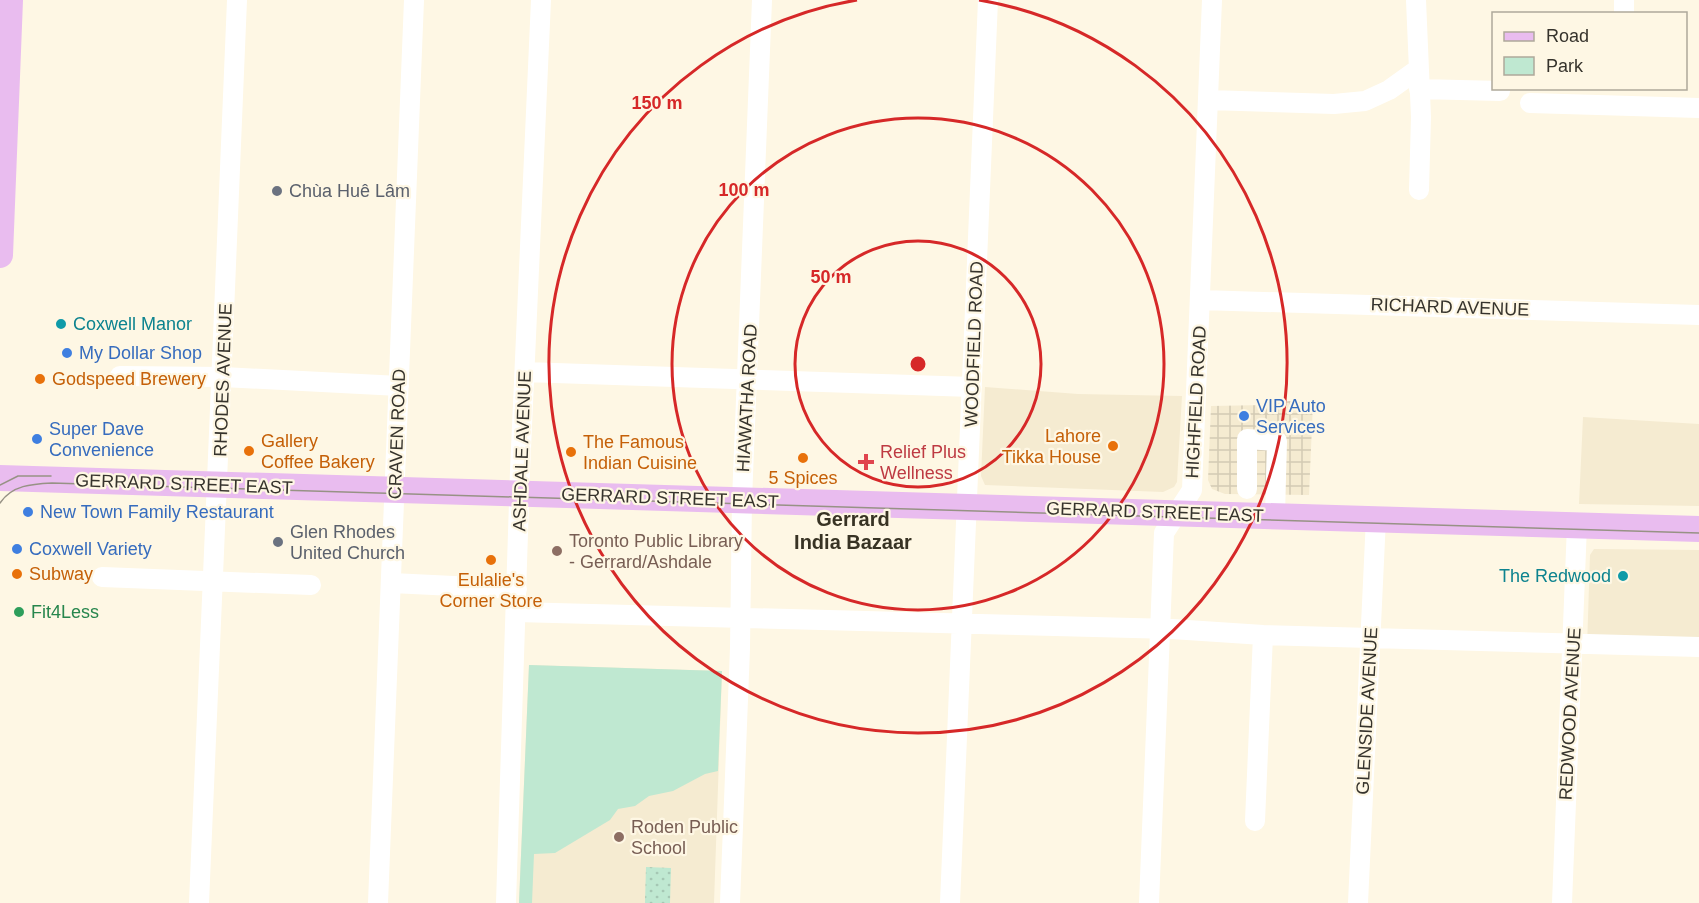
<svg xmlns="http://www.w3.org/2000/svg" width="1699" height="903" font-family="Helvetica,sans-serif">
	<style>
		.built { fill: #f5ebd1 }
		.industrial { fill: url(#industrial-grid) }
		.green { fill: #bfe8d1 }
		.park { fill: url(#park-dots) }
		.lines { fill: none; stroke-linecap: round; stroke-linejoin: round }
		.minor { stroke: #fff; stroke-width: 20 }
		.major { stroke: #e9bcef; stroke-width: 26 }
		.tram { stroke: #979285; stroke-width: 1.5 }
		.ring { fill: none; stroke: #d62828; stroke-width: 3 }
		.worship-dot { fill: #6b7280; stroke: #fef7e4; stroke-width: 2 }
		.culture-dot { fill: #0f9aa8; stroke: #fef7e4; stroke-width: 2 }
		.shop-dot { fill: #3f7fe0; stroke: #fef7e4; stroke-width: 2 }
		.food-dot { fill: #e8710a; stroke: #fef7e4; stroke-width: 2 }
		.health-dot { fill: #e0444e; stroke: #fef7e4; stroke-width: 2 }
		.education-dot { fill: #8d6e63; stroke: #fef7e4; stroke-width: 2 }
		.leisure-dot { fill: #2e9e5b; stroke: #fef7e4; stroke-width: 2 }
		.labels { text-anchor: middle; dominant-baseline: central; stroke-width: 4.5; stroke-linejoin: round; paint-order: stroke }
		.worship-label { font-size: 18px; fill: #5b616d; stroke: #fef7e4; text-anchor: start }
		.street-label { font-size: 18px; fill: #36332c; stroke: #fef7e4 }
		.culture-label { font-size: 18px; fill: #0d838f; stroke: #fef7e4; text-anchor: start }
		.shop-label { font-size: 18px; fill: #366cbe; stroke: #fef7e4; text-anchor: start }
		.food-label { font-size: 18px; fill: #c56008; stroke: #fef7e4; text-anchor: start }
		.health-label { font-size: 18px; fill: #be3a42; stroke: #fef7e4; text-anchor: start }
		.education-label { font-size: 18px; fill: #785e54; stroke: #fef7e4; text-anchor: start }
		.leisure-label { font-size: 18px; fill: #27864d; stroke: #fef7e4; text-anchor: start }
		.neighbourhood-label { font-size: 20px; font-weight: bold; fill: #383324; stroke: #fef7e4 }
		.centre { fill: #d62828; stroke: #fef7e4; stroke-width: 3 }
		.ring-label { font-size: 18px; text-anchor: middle; font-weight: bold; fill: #d62828; stroke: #fef7e4; stroke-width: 4.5; stroke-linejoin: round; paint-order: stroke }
	</style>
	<defs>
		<pattern id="industrial-grid" width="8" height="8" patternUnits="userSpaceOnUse" patternTransform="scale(1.5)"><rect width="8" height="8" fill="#f5ebd1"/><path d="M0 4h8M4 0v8" fill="none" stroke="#d3cab4"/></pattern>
		<pattern id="park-dots" width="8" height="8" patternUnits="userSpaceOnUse" patternTransform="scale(1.5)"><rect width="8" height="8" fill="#bfe8d1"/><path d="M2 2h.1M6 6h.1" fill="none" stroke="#a5c7b4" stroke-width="1.8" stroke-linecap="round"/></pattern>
	</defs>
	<rect width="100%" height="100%" fill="#fef7e4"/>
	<path class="built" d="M 985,387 L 1078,394 L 1182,396 L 1177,482 L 1174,487 L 1163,492 L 985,485 L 981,476 Z
		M 1583,417 L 1699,424 L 1699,506 L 1579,504 Z
		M 1594,549 L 1699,550 L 1699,652 L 1587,648 L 1590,555 Z
		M 529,665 L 722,671 L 714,903 L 519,903 Z"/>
	<path class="industrial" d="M 1289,401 L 1313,403 L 1309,495 L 1225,494 L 1212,489 L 1208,480 L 1211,406 L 1265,405 Z"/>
	<path class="green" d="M 529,665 L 722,671 L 718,771 L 705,774 L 673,791 L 649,796 L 635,806 L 618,809 L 610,820 L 555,853 L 534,854 L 532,903 L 519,903 Z"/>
	<path class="park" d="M 646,867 L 671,868 L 670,903 L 645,903 Z"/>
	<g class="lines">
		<path class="minor" d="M 1416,0 L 1421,117 L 1419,190
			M 1624,14 L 1624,0
			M 1419,89 L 1500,91
			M 1209,100 L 1334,104 L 1365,101 L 1389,90 L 1417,70
			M 1530,103 L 1699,108
			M 1201,300 L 1699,315
			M 525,372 L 972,387
			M 120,376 L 223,377 L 399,386
			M 1247,489 L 1247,439 L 1277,441 L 1275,515
			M 102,577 L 311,585
			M 392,583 L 517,589
			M 516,612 L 1172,629 L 1263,635 L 1699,647
			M 1255,821 L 1263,635
			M 199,903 C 211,602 226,301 237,0
			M 378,903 L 414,0
			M 506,903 L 520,471 L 541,0
			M 730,903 L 740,648 L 742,500 L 762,0
			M 950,903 L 988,0
			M 1149,903 L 1164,533 L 1192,490 L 1212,0
			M 1358,903 L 1376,518
			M 1562,903 L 1577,525"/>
		<path class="major" d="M 0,255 L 10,0
			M 0,478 L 1699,529"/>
		<path class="tram" d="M 0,485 L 18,476 L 51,476
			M 0,503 C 12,485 32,484 52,483 L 1699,533"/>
	</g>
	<g class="ring">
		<circle cx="918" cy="364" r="123"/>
		<circle cx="918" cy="364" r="246"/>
		<path d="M979 0A369 369 0 1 1 857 0"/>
	</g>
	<g class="worship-dot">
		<circle cx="277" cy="191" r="6"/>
		<circle cx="278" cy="542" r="6"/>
	</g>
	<g class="culture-dot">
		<circle cx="61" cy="324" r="6"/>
		<circle cx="1623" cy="576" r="6"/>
	</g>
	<g class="shop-dot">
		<circle cx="67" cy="353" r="6"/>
		<circle cx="1244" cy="416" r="6"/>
		<circle cx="37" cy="439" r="6"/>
		<circle cx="28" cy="512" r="6"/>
		<circle cx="17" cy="549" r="6"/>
	</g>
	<g class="food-dot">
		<circle cx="40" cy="379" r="6"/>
		<circle cx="1113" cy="446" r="6"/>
		<circle cx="249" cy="451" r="6"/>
		<circle cx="571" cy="452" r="6"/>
		<circle cx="803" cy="458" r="6"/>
		<circle cx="491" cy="560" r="6"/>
		<circle cx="17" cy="574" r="6"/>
	</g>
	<path class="health-dot" d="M863 453h6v6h6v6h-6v6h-6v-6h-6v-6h6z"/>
	<g class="education-dot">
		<circle cx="557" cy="551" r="6"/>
		<circle cx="619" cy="837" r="6"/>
	</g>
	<circle class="leisure-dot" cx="19" cy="612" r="6"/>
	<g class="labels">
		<g class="worship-label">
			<text x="289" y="191">Chùa Huê Lâm</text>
			<text x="290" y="532">Glen Rhodes<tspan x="290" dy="21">United Church</tspan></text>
		</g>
		<g class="street-label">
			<text transform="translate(1450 307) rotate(2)">RICHARD AVENUE</text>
			<text transform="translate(974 344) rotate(-88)">WOODFIELD ROAD</text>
			<text transform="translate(223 380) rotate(-88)">RHODES AVENUE</text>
			<text transform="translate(747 398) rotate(-87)">HIAWATHA ROAD</text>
			<text transform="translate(1196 402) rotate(-87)">HIGHFIELD ROAD</text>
			<text transform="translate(397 434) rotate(-88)">CRAVEN ROAD</text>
			<text transform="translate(522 451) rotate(-88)">ASHDALE AVENUE</text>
			<text transform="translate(184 484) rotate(2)">GERRARD STREET EAST</text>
			<text transform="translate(670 498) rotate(2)">GERRARD STREET EAST</text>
			<text transform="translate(1155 512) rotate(2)">GERRARD STREET EAST</text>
			<text transform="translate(1367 711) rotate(-87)">GLENSIDE AVENUE</text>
			<text transform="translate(1570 714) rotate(-87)">REDWOOD AVENUE</text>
		</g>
		<g class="culture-label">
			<text x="73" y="324">Coxwell Manor</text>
			<text x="1611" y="576" text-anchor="end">The Redwood</text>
		</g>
		<g class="shop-label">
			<text x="79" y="353">My Dollar Shop</text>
			<text x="1256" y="406">VIP Auto<tspan x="1256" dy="21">Services</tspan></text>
			<text x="49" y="429">Super Dave<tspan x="49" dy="21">Convenience</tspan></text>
			<text x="40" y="512">New Town Family Restaurant</text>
			<text x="29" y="549">Coxwell Variety</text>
		</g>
		<g class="food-label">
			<text x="52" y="379">Godspeed Brewery</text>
			<text x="1101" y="436" text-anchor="end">Lahore<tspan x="1101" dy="21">Tikka House</tspan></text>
			<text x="261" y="441">Gallery<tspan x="261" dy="21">Coffee Bakery</tspan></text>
			<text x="583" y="442">The Famous<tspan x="583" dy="21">Indian Cuisine</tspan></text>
			<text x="803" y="478" text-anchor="middle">5 Spices</text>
			<text x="29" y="574">Subway</text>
			<text x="491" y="580" text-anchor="middle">Eulalie's<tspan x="491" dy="21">Corner Store</tspan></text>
		</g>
		<g class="health-label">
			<text x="880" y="452">Relief Plus<tspan x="880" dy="21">Wellness</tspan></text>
		</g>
		<g class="education-label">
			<text x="569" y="541">Toronto Public Library<tspan x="569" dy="21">- Gerrard/Ashdale</tspan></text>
			<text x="631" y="827">Roden Public<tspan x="631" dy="21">School</tspan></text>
		</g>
		<g class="leisure-label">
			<text x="31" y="612">Fit4Less</text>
		</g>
		<g class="neighbourhood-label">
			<text x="853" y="519">Gerrard<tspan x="853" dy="23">India Bazaar</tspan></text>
		</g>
	</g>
	<circle cx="918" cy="364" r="9" class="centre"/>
	<g class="ring-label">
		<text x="657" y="109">150 m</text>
		<text x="744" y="196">100 m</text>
		<text x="831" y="283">50 m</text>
	</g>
	<rect x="1492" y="12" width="195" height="78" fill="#fef7e4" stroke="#aea99a" stroke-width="1.5"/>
	<rect x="1504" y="32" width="30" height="9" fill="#e9bcef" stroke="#aea99a" stroke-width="1.5"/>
	<text x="1546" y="42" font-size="18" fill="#36332c">Road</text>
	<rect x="1504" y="57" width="30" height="18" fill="#bfe8d1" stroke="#aea99a" stroke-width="1.5"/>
	<text x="1546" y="72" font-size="18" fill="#36332c">Park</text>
</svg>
